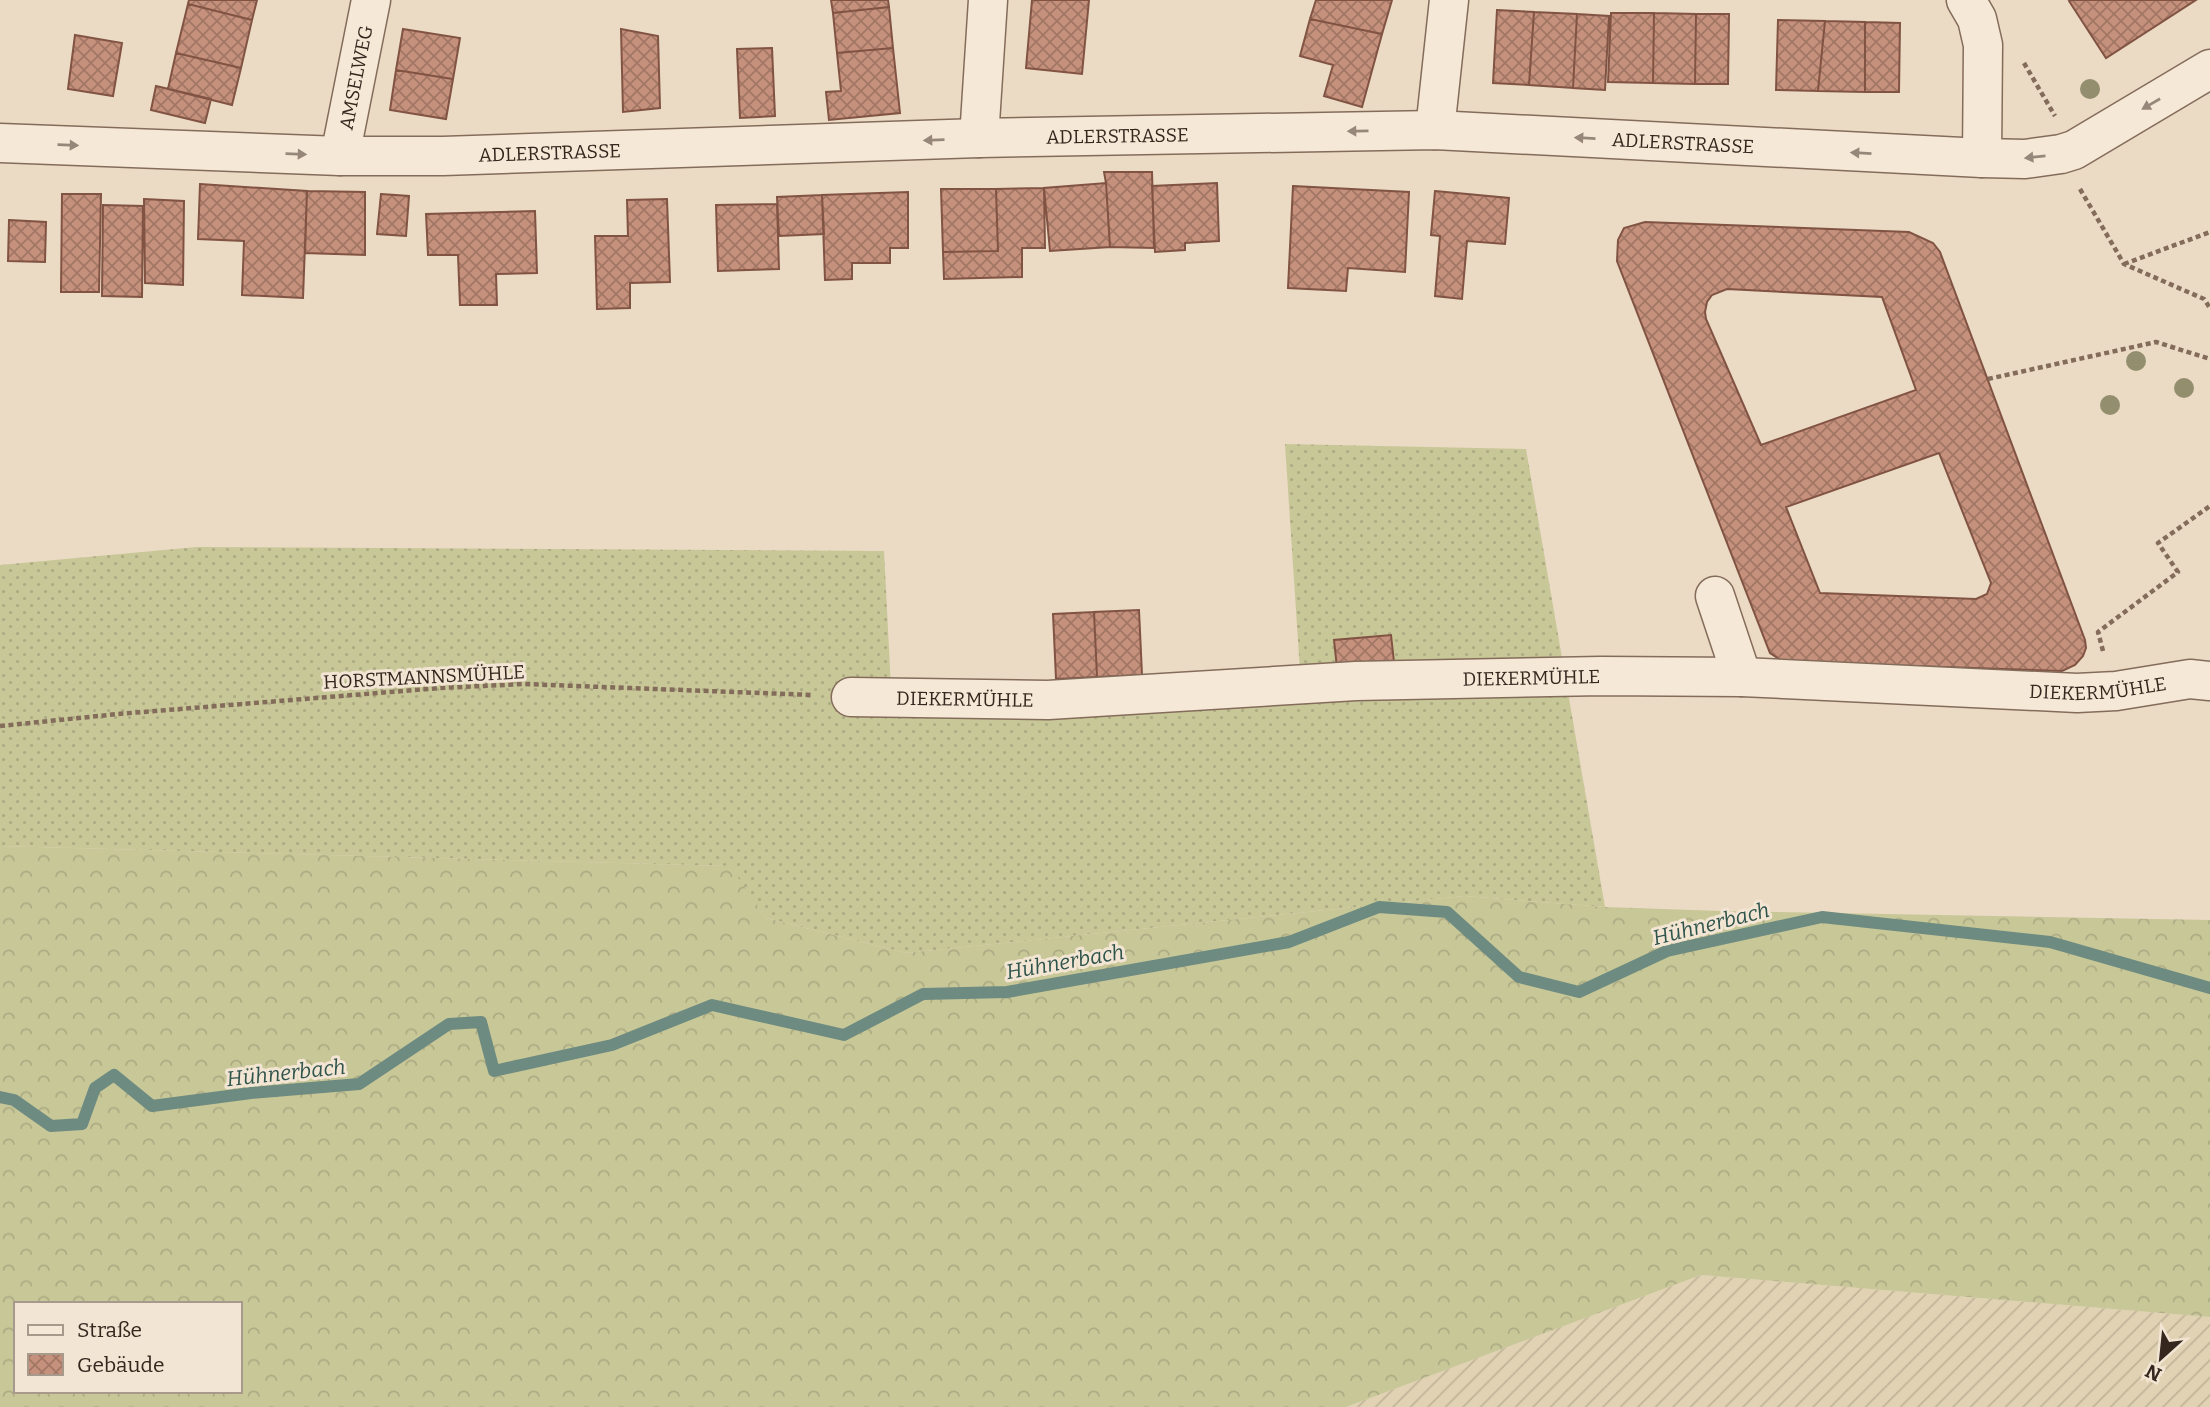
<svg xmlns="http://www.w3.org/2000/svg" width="2210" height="1407" font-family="Bitter,serif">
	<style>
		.farmland { fill: url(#farmland-furrows) }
		.grass { fill: url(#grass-dots) }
		.forest { fill: url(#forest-crowns); fill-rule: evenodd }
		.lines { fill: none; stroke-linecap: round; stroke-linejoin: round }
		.stream { stroke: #6d8b80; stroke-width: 12 }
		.building { fill: url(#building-cross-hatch); stroke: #815343; stroke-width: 2; fill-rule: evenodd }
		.minor-casing { stroke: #846c5b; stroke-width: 41 }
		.path { stroke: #846c5b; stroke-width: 4.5; stroke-dasharray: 5 3.5; stroke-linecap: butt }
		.minor { stroke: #f6e8d6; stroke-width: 38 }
		.tree { fill: #938e6d }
		.oneway { fill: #96877a }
		.labels { text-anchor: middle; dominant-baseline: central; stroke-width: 6; stroke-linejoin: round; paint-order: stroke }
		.street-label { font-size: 19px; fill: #35261e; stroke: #f3e5d3 }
		.water-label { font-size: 21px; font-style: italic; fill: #2f544c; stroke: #f3e5d3 }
	</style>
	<defs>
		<pattern id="farmland-furrows" width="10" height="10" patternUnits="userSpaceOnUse" patternTransform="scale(1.75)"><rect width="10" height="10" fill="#e0d2b2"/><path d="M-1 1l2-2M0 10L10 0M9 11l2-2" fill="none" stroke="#c1b499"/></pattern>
		<pattern id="grass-dots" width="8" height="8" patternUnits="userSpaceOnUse" patternTransform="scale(1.75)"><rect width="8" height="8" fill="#c8c798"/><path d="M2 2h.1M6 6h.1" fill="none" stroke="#acab83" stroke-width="1.8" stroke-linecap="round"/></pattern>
		<pattern id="forest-crowns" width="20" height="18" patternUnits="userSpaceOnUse" patternTransform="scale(1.75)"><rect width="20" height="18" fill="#c8c798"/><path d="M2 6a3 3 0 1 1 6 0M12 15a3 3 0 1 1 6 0" fill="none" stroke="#acab83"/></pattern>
		<pattern id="building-cross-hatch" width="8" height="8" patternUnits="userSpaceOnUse" patternTransform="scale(1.75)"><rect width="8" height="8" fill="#c6917c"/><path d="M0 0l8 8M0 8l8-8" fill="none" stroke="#a27665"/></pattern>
	</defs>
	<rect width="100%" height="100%" fill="#ebdac4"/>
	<path class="farmland" d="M 1701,1275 L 2210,1317 L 2210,1407 L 1346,1407 Z"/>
	<path class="grass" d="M 1285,444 L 1526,449 L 1605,907 L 1464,896 L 906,953 L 766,918 L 729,866 L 0,846 L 0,565 L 197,547 L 884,551 L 891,688 L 1300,671 Z"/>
	<path class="forest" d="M 0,846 L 730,866 L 766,918 L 906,953 L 1464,896 L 1605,907 L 1721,911 L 2210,920 L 2210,1317 L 1701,1275 L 1346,1407 L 0,1407 ZM 16,1304 L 240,1304 L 240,1391 L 16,1391 Z"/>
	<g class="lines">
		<path class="stream" d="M 0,1097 L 14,1100 L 51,1126 L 82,1124 L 95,1088 L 114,1075 L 152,1106 L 251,1093 L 359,1084 L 449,1024 L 481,1022 L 494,1071 L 612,1045 L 712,1005 L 844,1035 L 923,994 L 1007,992 L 1289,942 L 1379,907 L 1447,912 L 1519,977 L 1579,992 L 1667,951 L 1822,917 L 2050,942 L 2210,988"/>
	</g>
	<path class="building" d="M 189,0 L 257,0 L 252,20 L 188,4 Z
		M 831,0 L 888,0 L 889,7 L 833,13 Z
		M 1032,0 L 1089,0 L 1082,74 L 1026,68 Z
		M 1316,0 L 1392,0 L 1382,34 L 1310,19 Z
		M 2071,0 L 2196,0 L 2106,58 L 2069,1 Z
		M 188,4 L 252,20 L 241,68 L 176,53 Z
		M 889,7 L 893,48 L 837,53 L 833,13 Z
		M 1497,10 L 1534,12 L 1529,85 L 1493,83 Z
		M 1534,12 L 1577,14 L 1573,88 L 1529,85 Z
		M 1611,13 L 1654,13 L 1653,83 L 1608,82 Z
		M 1654,13 L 1696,14 L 1695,84 L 1653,83 Z
		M 1577,14 L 1609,16 L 1605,90 L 1573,88 Z
		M 1696,14 L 1729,14 L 1728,84 L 1695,84 Z
		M 1310,19 L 1382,34 L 1362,107 L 1324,96 L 1333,65 L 1300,56 Z
		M 1778,20 L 1825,21 L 1818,91 L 1776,90 Z
		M 1825,21 L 1865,22 L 1865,92 L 1818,91 Z
		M 1865,22 L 1900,23 L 1899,92 L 1865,92 Z
		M 403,29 L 460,38 L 453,79 L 396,70 Z
		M 621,29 L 658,36 L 660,108 L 623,112 Z
		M 75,35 L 122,43 L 113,96 L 68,89 Z
		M 772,48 L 775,116 L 740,118 L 737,49 Z
		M 893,48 L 900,113 L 829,120 L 826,92 L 841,91 L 837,53 Z
		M 176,53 L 241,68 L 232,105 L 168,89 Z
		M 396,70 L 453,79 L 446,119 L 390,110 Z
		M 156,86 L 211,99 L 205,123 L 151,110 Z
		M 1104,172 L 1152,172 L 1154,248 L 1110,247 L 1106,183 Z
		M 1106,183 L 1110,247 L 1050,251 L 1044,188 Z
		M 1217,183 L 1219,241 L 1185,243 L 1185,250 L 1155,252 L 1152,186 Z
		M 200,184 L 307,191 L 303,298 L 242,295 L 244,241 L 198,239 Z
		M 1293,186 L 1409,192 L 1405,272 L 1348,268 L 1346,291 L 1288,288 Z
		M 1044,188 L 1045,248 L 1022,248 L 1022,277 L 944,279 L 943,252 L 998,251 L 996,189 Z
		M 941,189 L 996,189 L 998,251 L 943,252 Z
		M 307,191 L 365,192 L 365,255 L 305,253 Z
		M 1435,191 L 1509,198 L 1505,244 L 1467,241 L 1462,299 L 1435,296 L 1440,236 L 1431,235 Z
		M 908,192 L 908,248 L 890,248 L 890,263 L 852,263 L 852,279 L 825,280 L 822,195 Z
		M 62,194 L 101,194 L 99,292 L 61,292 Z
		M 381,194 L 409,196 L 406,236 L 377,234 Z
		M 822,195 L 824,234 L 779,236 L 777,197 Z
		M 144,199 L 184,201 L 183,285 L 145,283 Z
		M 667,199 L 670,282 L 630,283 L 630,308 L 597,309 L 595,236 L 628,236 L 627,200 Z
		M 777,204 L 779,269 L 718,271 L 716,205 Z
		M 103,205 L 143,206 L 142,297 L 102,296 Z
		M 535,211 L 537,273 L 496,274 L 497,305 L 460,305 L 458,255 L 428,255 L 426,214 Z
		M 9,220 L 46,222 L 45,262 L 8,261 Z
		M 1645,222 L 1909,232 L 1933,243 L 1940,252 L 2085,640 L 2086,648 L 2083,656 L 2075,665 L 2062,671 L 1789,662 L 1782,661 L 1770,653 L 1617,261 L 1618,240 L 1624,228 ZM 1727,289 L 1882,297 L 1916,390 L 1761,445 L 1706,319 L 1705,312 L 1707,302 L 1712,295 ZM 1939,453 L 1991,583 L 1987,594 L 1976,599 L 1820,593 L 1786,507 Z
		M 1139,610 L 1142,675 L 1097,677 L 1094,612 Z
		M 1094,612 L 1097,677 L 1056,679 L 1053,614 Z
		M 1391,635 L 1394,662 L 1337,668 L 1334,640 Z"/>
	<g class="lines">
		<g class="minor-casing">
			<g id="minor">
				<path d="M 1966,0 L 1977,19 L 1983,45 L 1982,158"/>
				<path d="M 1435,130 L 1449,0"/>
				<path d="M 979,138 L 988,0"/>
				<path id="s1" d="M 0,143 L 340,156 L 443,156 L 979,138 L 1435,130 L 1982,158 L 2025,159 L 2061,154 L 2074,150 L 2210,69"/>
				<path id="s2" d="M 340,156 L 371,0"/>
				<path d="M 1715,596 L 1742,677"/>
				<path id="s3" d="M 851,697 L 1048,700 L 1356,681 L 1601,676 L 1742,677 L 2077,693 L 2116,691 L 2190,679 L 2210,681"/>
			</g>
		</g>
		<path class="path" d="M 2024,63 L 2055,116
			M 2080,189 L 2124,264 L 2204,299 L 2210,308
			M 2124,264 L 2210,232
			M 1988,379 L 2156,342 L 2210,359
			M 2103,651 L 2098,632 L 2178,572 L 2158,543 L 2210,506
			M 0,726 L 118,714 L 440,688 L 524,684 L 813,695"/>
		<use href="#minor" class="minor"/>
	</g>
	<g class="tree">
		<circle cx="2090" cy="89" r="10"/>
		<circle cx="2136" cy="361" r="10"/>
		<circle cx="2184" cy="388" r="10"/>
		<circle cx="2110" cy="405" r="10"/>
	</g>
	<defs><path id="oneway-solid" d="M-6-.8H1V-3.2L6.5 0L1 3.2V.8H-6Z" transform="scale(1.75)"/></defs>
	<g class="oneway">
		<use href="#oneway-solid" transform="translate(2151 104) rotate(150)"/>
		<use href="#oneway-solid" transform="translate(1358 131) rotate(179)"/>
		<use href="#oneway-solid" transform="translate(1585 138) rotate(-177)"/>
		<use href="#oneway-solid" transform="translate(934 140) rotate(178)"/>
		<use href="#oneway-solid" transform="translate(68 145) rotate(2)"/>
		<use href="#oneway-solid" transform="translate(1861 153) rotate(-177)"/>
		<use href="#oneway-solid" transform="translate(296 154) rotate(2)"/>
		<use href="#oneway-solid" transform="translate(2035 157) rotate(174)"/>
	</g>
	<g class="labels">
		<g class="street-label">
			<text stroke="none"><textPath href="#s2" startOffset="80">AMSELWEG</textPath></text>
			<text stroke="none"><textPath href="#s1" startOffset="1118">ADLERSTRASSE</textPath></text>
			<text stroke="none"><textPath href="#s1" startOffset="1684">ADLERSTRASSE</textPath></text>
			<text stroke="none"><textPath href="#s1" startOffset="550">ADLERSTRASSE</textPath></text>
			<text transform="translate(424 677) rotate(-3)">HORSTMANNSMÜHLE</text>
			<text stroke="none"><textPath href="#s3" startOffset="681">DIEKERMÜHLE</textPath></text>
			<text stroke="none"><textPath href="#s3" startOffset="1248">DIEKERMÜHLE</textPath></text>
			<text stroke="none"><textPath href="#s3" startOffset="114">DIEKERMÜHLE</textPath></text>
		</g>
		<g class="water-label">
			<text transform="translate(1711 924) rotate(-14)">Hühnerbach</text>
			<text transform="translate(1065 962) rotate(-10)">Hühnerbach</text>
			<text transform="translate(286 1073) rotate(-6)">Hühnerbach</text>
		</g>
	</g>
	<rect x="14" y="1302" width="228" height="91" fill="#f3e5d3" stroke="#a7998b" stroke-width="2"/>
	<rect x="28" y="1325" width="35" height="10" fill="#f6e8d6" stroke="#a7998b" stroke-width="2"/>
	<text x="77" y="1337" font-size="21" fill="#35261e">Straße</text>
	<rect x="28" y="1354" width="35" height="21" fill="url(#building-cross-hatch)" stroke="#a7998b" stroke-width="2"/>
	<text x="77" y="1372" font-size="21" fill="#35261e">Gebäude</text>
	<g transform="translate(2161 1358) rotate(207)" stroke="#f3e5d3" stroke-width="5" paint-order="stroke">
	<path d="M0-5L12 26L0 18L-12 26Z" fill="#35261e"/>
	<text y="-10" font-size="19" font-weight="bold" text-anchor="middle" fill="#35261e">N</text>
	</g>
</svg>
